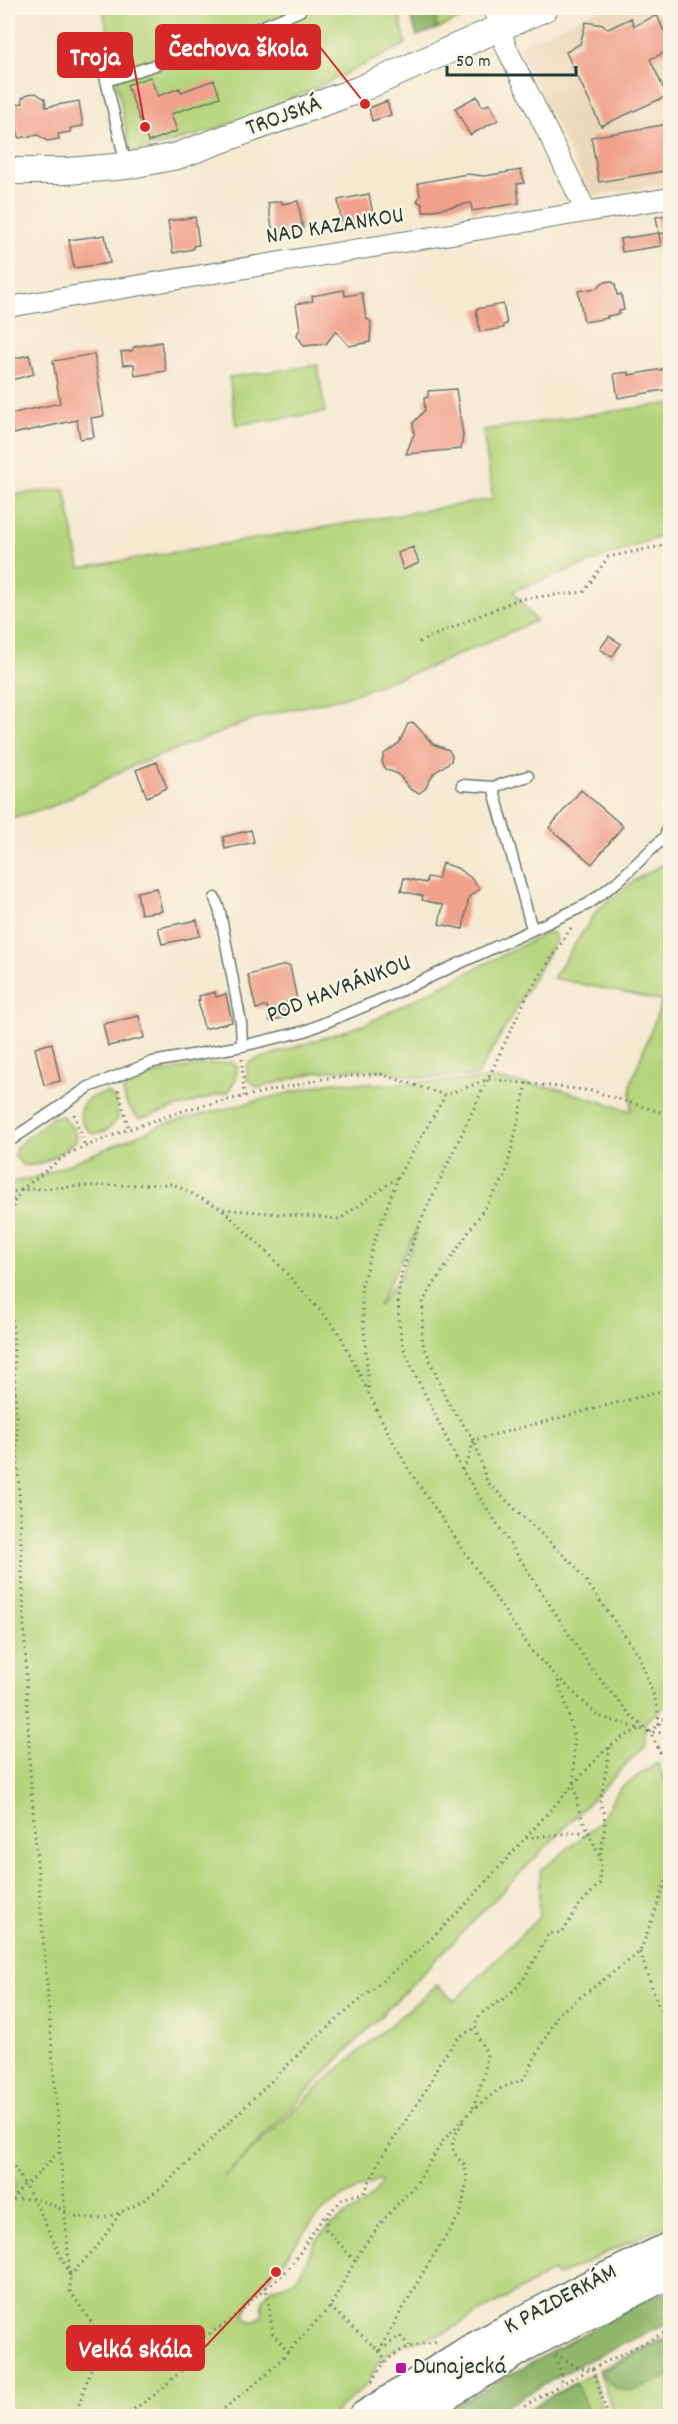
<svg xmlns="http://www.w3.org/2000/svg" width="678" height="2424" font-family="Dekko,sans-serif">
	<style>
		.built { fill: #edd7ba }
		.green { fill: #b5d47b; stroke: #6a8858; stroke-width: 1.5; fill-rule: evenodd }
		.forest { fill: #90b66b; stroke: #587a50; stroke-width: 1.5 }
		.building { fill: #f0a08b }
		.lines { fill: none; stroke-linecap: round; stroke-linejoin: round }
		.service-casing { stroke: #6a796b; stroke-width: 13 }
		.minor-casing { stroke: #6a796b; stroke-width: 22 }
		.tertiary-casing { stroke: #6a796b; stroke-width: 28 }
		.secondary-casing { stroke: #6a796b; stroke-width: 31 }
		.path { stroke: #6a796b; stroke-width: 3; stroke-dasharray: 1.5 4.5; stroke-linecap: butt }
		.service { stroke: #fff; stroke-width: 10 }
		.minor { stroke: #fff; stroke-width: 20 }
		.tertiary { stroke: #fff; stroke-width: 26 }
		.secondary { stroke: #fff; stroke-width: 28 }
		.poi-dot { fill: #b5179e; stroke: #fcf5e5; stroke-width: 2 }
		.labels { text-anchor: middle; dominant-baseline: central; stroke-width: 4.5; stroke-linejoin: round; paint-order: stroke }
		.street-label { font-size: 24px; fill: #1f3d34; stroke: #fcf5e5 }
		.poi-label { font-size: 24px; fill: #1f3d34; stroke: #fcf5e5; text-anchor: start }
		.leader { fill: none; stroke: #d62828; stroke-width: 2 }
		.callout-dot { fill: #d62828; stroke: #fcf5e5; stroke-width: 2 }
		.callout { fill: #d62828; stroke: #d62828; stroke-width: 2 }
		.callout-label { font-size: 26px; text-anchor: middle; font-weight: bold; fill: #fff }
	</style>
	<rect width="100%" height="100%" fill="#fcf5e5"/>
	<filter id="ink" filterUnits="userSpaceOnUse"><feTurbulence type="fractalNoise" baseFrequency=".0167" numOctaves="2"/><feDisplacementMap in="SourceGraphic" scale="12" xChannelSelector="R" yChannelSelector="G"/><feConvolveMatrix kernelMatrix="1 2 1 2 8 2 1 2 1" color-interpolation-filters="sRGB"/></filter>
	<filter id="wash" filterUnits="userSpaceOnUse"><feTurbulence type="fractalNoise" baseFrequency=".008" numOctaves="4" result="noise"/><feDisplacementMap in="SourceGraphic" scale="24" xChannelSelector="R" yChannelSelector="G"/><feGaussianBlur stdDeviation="1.35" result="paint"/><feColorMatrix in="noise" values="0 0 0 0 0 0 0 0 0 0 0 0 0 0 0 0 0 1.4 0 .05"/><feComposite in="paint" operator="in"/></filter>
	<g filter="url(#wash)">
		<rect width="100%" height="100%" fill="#f5e9d0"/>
		<path class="built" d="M 602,8 L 670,8 L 670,183 L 592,196 L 516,47 Z"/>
		<path class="green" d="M 103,8 L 398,8 L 406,44 C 318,88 227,134 130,152 Z
			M 434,8 L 466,8 L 468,15 L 437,29 Z
			M 318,365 L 325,412 L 236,425 L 229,377 Z
			M 670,403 L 670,533 L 513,591 L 536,621 L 427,668 L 345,697 L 263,716 L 128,768 L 53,806 L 8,819 L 8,495 L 65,489 L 80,568 L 493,499 L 483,430 Z
			M 670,861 L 670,1703 L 645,1722 L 645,1745 L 224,2177 L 329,2077 L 437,1985 L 455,2001 L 539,1917 L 540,1871 L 598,1824 L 620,1788 L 658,1763 L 670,1792 L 670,2223 L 557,2276 L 553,2271 L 444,2333 L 400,2346 L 378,2362 L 368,2384 L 331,2416 L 8,2416 L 8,2190 L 10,2193 L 16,2185 L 8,2171 L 8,1183 L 43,1175 L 164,1124 L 332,1082 L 386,1084 L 491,1079 L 556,1088 L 631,1111 L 631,1083 L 662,1001 L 553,978 L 597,910 L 638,878 ZM 418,1227 L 401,1275 L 379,1306 L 378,1306 ZM 377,2180 L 382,2181 C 368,2211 336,2215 319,2237 C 302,2259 307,2285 271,2288 L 263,2300 L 262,2316 L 252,2322 L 244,2317 C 248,2295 270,2278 283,2261 C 297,2242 310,2222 328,2207 C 342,2196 361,2188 377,2180 Z
			M 548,932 L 554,933 L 556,940 L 477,1076 L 419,1078 L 387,1071 L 357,1069 L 317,1072 L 258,1088 L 247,1079 L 247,1065 L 252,1061 L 366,1024 Z
			M 232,1062 L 237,1067 L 236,1078 L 228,1092 L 139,1119 C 129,1109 120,1097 124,1082 L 186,1067 Z
			M 108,1093 L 116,1100 L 118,1119 L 106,1131 L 93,1134 C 69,1115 81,1095 108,1093 Z
			M 62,1116 L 74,1130 L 77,1140 C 61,1153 43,1168 22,1165 L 15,1156 L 16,1147 L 53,1117 Z
			M 670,2335 L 670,2416 L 666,2414 L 614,2416 L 599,2370 Z
			M 592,2373 L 605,2416 L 516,2416 Z"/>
		<path class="forest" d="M 408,8 L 434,8 L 437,29 L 417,36 Z
			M 670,2290 L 670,2322 L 581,2364 L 488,2416 L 436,2416 L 633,2306 Z
			M 670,2338 L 670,2375 C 643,2387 620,2404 600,2372 Z
			M 576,2384 L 590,2416 L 526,2416 C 533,2401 561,2392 576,2384 Z"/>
		<g id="blocks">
			<path class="building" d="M 657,15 L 670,45 L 670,50 L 650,59 L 667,96 L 601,126 L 566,52 L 580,44 L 586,22 L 603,25 L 608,29 L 631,18 L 634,26 Z
				M 150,77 L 158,96 L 180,88 L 181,92 L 214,80 L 220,97 L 171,114 L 177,131 L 148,142 L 127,85 Z
				M 36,93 L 45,99 L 46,107 L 79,101 L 83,126 L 70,128 L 71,132 L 58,134 L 59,139 L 47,141 L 38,135 L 19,138 L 13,105 L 23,103 L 22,98 L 28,94 Z
				M 477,96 L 482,107 L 489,104 L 491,106 L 498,120 L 470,135 L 455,108 Z
				M 387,101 L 391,115 L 372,121 L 369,108 Z
				M 669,124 L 670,170 L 599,182 L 591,137 Z
				M 521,170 L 524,183 L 517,184 L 519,203 L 472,211 L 471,203 L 423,212 L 422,204 L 417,201 L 420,196 L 418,183 L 467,174 L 484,176 Z
				M 369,194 L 374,220 L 342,225 L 338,200 Z
				M 282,201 L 282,204 L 298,201 L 303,229 L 273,234 L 268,203 Z
				M 670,214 L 670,232 L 659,234 L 661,246 L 622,252 L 620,239 L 659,233 L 656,217 Z
				M 195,217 L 199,245 L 193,246 L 193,249 L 173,253 L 168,221 Z
				M 105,235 L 110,263 L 74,268 L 69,240 Z
				M 610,281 L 615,284 L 617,295 L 621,294 L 624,310 L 619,311 L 620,314 L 607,316 L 608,318 L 584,322 L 578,291 L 597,288 L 602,283 Z
				M 344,290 L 345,296 L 362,293 L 366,318 L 371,322 L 370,342 L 349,346 L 336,331 L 326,344 L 304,346 L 297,335 L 300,328 L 296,304 L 313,301 L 312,296 Z
				M 503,304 L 507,324 L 503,325 L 504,328 L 480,332 L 476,309 Z
				M 161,342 L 166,371 L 135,376 L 134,364 L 123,365 L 121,352 L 132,351 L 134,347 Z
				M 94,354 L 104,416 L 91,418 L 94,437 L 80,439 L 77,420 L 13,434 L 9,414 L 60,403 L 53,361 Z
				M 29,355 L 34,374 L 8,381 L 8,360 Z
				M 670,368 L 670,389 L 618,398 L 614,374 L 629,372 L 629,375 Z
				M 456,389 L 463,435 L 461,449 L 406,454 L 414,434 L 413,423 L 425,410 L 424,398 L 428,397 L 428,391 Z
				M 413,547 L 419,563 L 403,570 L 398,553 Z
				M 609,636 L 621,644 L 612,657 L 600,649 Z
				M 414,723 L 433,744 L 449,750 L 452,756 L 451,761 L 434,773 L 425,789 L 419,793 L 411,790 L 398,774 L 385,769 L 382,762 L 384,754 L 399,743 L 408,724 Z
				M 157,762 L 167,788 L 147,797 L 136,770 Z
				M 581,790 L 623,826 L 592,864 L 549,828 Z
				M 251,830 L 254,842 L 225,849 L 223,837 Z
				M 442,863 L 457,868 L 470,877 L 480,889 L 469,897 L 463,929 L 439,924 L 443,905 L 422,900 L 423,896 L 401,891 L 404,878 L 426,883 L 427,877 L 438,879 Z
				M 157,888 L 162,911 L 141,914 L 137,892 Z
				M 197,920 L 200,936 L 162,944 L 158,928 Z
				M 285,965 L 290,966 L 297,1000 L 284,1003 L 287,1017 L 270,1021 L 267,1006 L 256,1009 L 248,975 Z
				M 215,992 L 216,997 L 226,994 L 232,1022 L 204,1029 L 198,1000 L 200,1000 L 199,996 Z
				M 139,1016 L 144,1038 L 108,1046 L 103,1024 Z
				M 52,1043 L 60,1081 L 44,1085 L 35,1048 Z"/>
		</g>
	</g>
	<g filter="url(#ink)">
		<use href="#blocks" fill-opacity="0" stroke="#6a796b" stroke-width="1.5"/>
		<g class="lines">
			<g class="service-casing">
				<path id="service" d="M 97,42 L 126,165
					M 106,81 L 211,47 L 300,11
					M 462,785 L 493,787 L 528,776
					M 493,787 L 532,929
					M 666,834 L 670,816
					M 215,898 L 220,912 L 241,1023 L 242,1046
					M 8,1142 L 89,1087 L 153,1062 L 242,1046 L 305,1031 L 389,996 L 588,904 L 618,881 L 670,832"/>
			</g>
			<g class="minor-casing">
				<path id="minor" d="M 494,8 L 506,47 L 586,211
					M 8,307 L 670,198"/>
			</g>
			<g class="tertiary-casing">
				<path id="tertiary" d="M 8,171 L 68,171 L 126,166 L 177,156 L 358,90 L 545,8"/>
			</g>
			<g class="secondary-casing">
				<path id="secondary" d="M 363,2416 L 470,2349 L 583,2288 L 670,2246
					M 414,2416 L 530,2344 L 670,2274"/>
			</g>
			<path class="path" d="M 419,642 L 518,599 L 584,592 L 608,557 L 670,544
				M 571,928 L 528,994 L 421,1220 L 401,1275 L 398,1299 L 399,1323 L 403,1346 L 412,1368 L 462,1470 L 593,1671 L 633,1718 L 650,1732 L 664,1760 L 670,1781
				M 242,1059 L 244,1096
				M 527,1083 L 505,1177 L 423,1301 L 422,1341 L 447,1401 L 474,1440 L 487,1482 L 577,1568 L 639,1656 L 657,1705 L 659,1725
				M 118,1090 L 129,1129
				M 74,1114 L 85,1146
				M 398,1177 L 374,1242 L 361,1288 L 369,1393 L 384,1425 L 409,1470 L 533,1653 L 598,1716 L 650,1732 L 670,1733
				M 21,1190 L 14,1202 L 9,1236 L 30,1772 L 70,2276
				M 21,1190 L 67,1154 L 129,1129 L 192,1108 L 327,1078 L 381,1074 L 445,1095 L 489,1079 L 593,1091 L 670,1115
				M 8,1193 L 21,1190 L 82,1186 L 173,1184 L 222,1209 L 340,1219 L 398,1177 L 445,1096
				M 8,1204 L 16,1195
				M 223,1210 L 272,1257 L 338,1331 L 368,1391
				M 462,1470 L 468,1461 L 474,1440 L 670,1389
				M 558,1681 L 565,1701 L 574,1739 L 574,1783 L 578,1808 L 599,1856
				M 650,1732 L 670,1714
				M 658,1747 L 670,1751
				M 526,1838 L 580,1832 L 589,1838
				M 640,1952 L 670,2041
				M 473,2108 L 485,2072 L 487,2053 C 459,2009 489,2015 514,1990 C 529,1974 538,1954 548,1934 L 563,1932 L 577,1908 L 600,1883 L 600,1857 L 605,1826 L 604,1812 L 600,1803 L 610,1747
				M 8,2156 L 39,2210 L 70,2276 L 70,2291 L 102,2338 L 75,2416
				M 13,2200 C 34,2195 48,2203 66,2212 C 102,2230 136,2206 165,2185 L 311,2042 L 430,1940 L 466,1904 L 601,1754 L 621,1738 L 639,1729
				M 8,2205 L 24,2185 L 34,2178 L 60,2150
				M 355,2261 L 326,2229 L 327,2215 L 344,2198 L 364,2193 L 381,2158 L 428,2087 L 439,2063 L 459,2037 L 475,2028
				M 70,2276 L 99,2244 L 121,2212
				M 266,2287 C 297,2269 303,2241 325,2216
				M 330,2307 L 379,2351 L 383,2356 L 383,2363
				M 381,2350 L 400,2336 L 409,2346
				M 379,2351 L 425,2269 L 461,2213 L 467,2179 L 465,2165 C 444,2147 453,2138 466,2118
				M 556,2354 L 579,2368 L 593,2368 L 608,2416
				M 555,2357 L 561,2372 L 561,2384
				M 372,2382 C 389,2350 404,2347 438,2341
				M 124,2416 L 156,2394 L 182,2370 L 204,2337 L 228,2322 L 266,2287 L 273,2334 L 288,2352
				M 215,2416 L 267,2374 L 330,2307 L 361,2250 L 386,2217 L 416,2184 L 443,2141 L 471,2111 L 499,2089 L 524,2079 L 558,2014 L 640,1952 L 670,1871
				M 509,2416 L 561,2384 L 670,2330"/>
			<use href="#service" class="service"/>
			<use href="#minor" class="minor"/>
			<use href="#tertiary" class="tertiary"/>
			<use href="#secondary" class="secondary"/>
		</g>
	</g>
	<rect class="poi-dot" x="395" y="2362" width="12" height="12" rx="3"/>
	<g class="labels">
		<g class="street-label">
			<text transform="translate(284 117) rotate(-20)">TROJSKÁ</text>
			<text transform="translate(335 227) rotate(-9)">NAD KAZANKOU</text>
			<text transform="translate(339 990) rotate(-21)">POD HAVRÁNKOU</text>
			<text transform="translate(561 2300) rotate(-28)">K PAZDERKÁM</text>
		</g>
		<g class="poi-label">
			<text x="413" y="2368">Dunajecká</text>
		</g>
	</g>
	<path class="leader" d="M365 104L320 47M145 127L132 55M276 2272L204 2348"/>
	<g class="callout-dot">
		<circle cx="365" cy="104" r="6"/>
		<circle cx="145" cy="127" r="6"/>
		<circle cx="276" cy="2272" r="6"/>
	</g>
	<g class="callout">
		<rect x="156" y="25" width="164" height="44" rx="6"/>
		<rect x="58" y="33" width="74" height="44" rx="6"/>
		<rect x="67" y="2326" width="137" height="44" rx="6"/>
	</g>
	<g class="callout-label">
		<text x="238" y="56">Čechova škola</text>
		<text x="95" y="65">Troja</text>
		<text x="135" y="2357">Velká skála</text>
	</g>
	<rect width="678" height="2424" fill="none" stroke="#fcf5e5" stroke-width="30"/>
	<path d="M447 66v9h129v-9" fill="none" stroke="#1f3d34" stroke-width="3"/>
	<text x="456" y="66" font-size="18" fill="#1f3d34" stroke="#fcf5e5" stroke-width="4.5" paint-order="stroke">50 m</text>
</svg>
